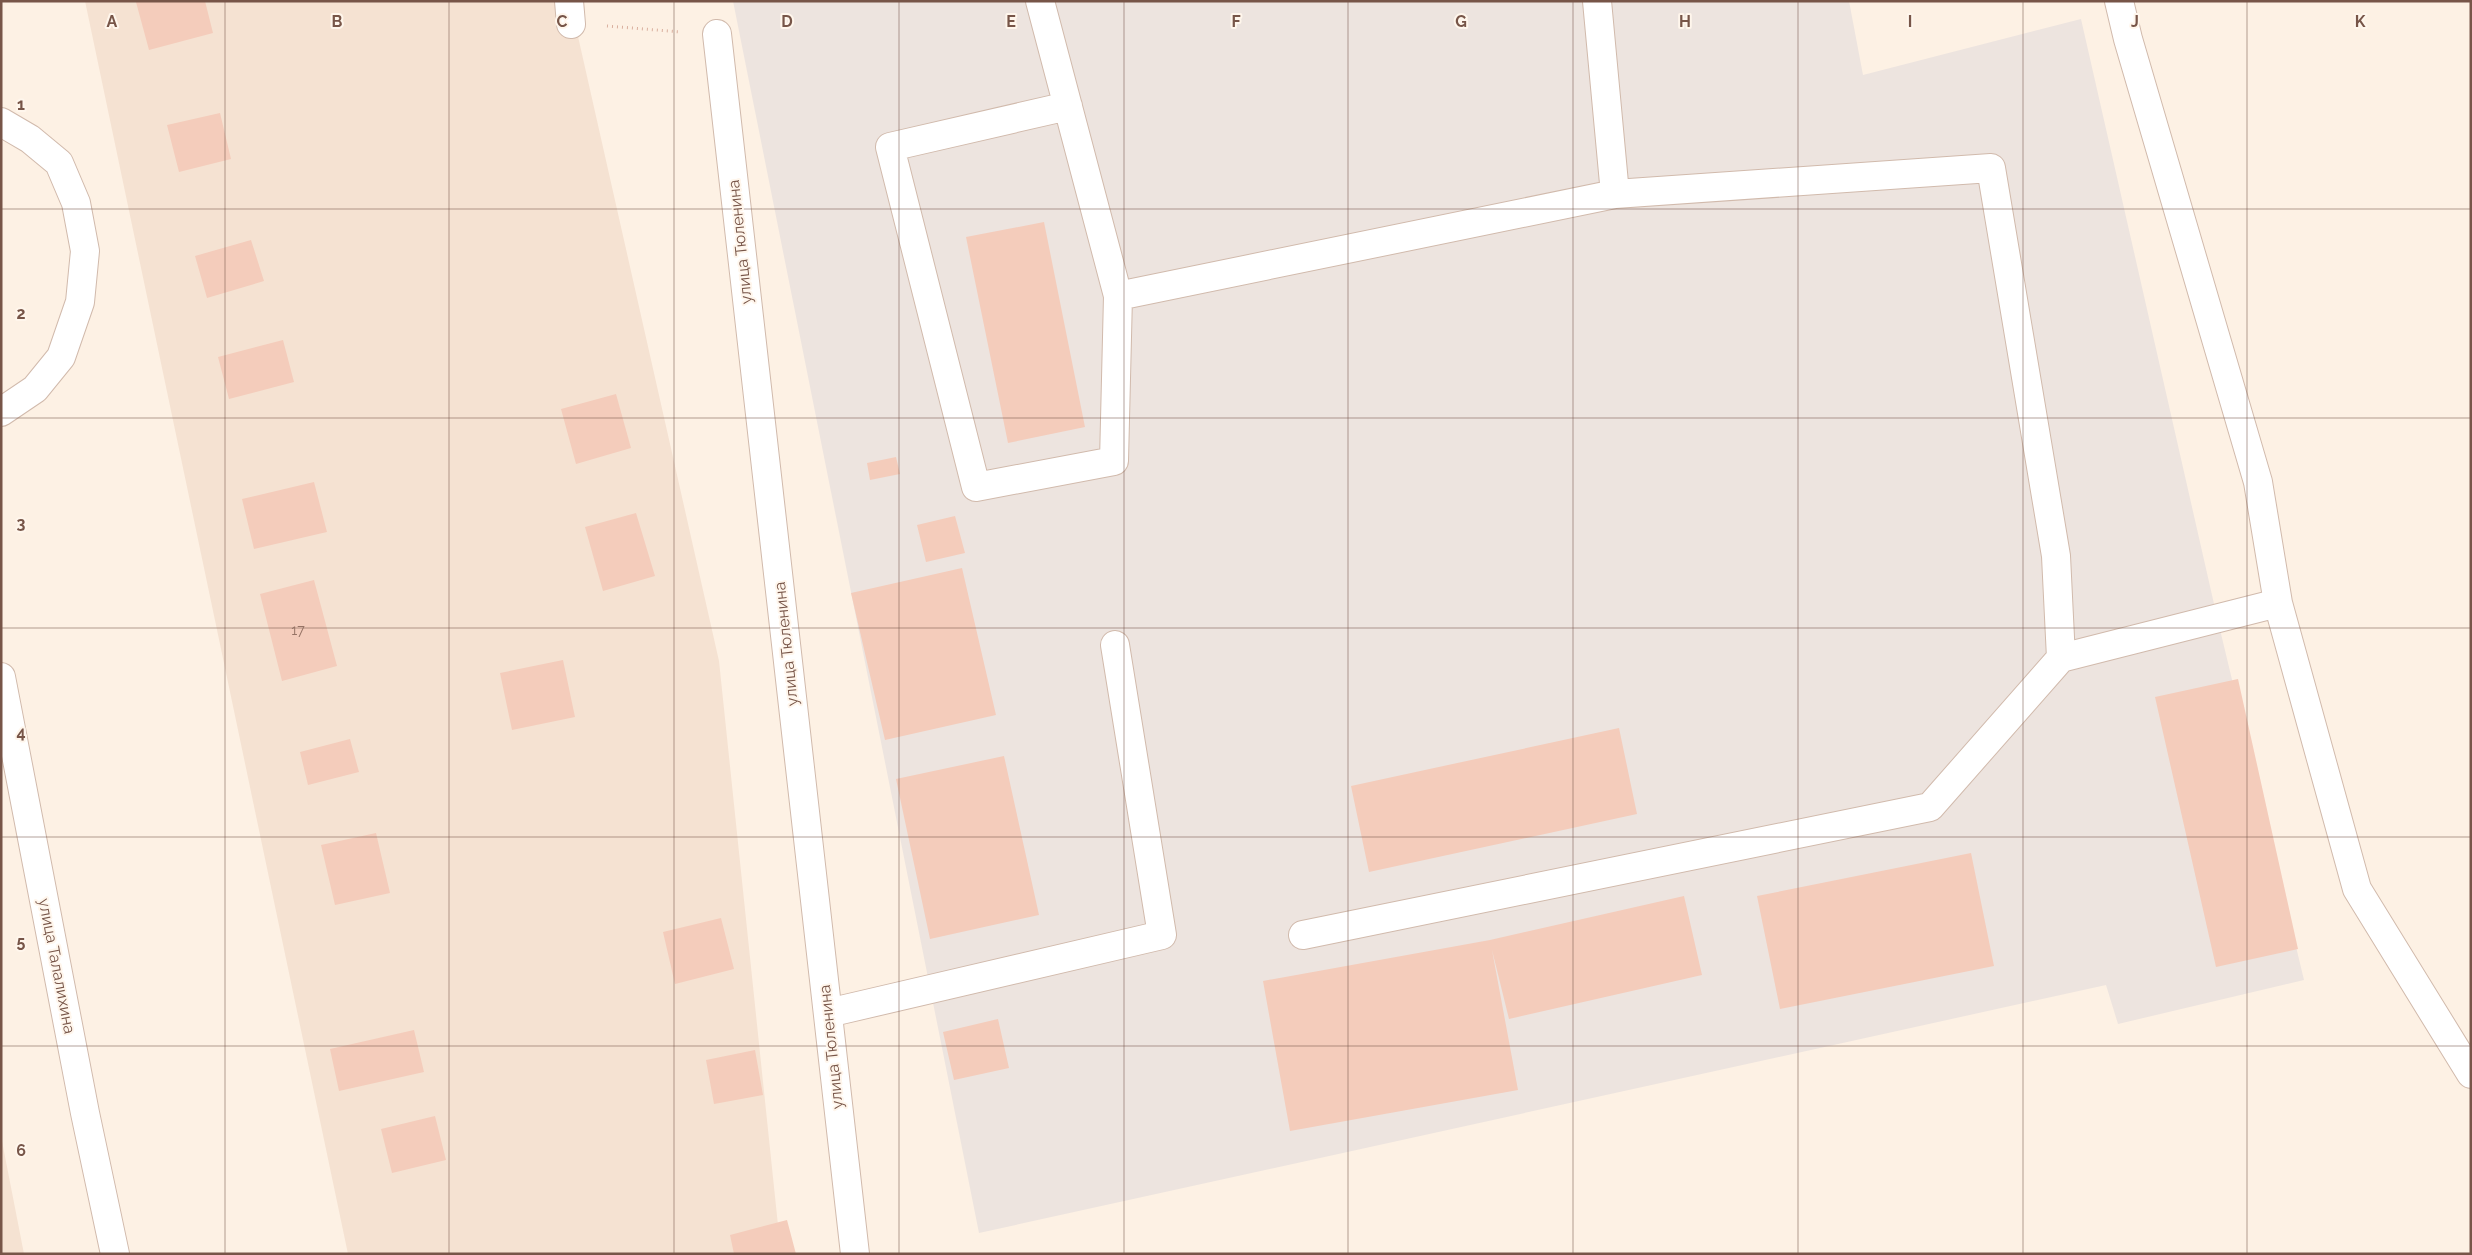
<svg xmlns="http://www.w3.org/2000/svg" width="2472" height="1255" font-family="Raleway,sans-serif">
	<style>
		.residential { fill: #f5e2d2 }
		.industrial { fill: #ede4df }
		.building { fill: #f4ccbb }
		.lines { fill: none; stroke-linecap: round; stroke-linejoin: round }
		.minor-casing { stroke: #d1baac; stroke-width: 30 }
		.path { stroke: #d9af9e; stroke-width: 3; stroke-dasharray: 1 4; stroke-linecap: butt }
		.minor { stroke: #fff; stroke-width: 28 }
		.grid { fill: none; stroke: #775548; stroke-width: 1; stroke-opacity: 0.55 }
		.labels { text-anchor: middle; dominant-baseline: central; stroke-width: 4; stroke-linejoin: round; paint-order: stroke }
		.number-label { font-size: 14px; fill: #967365 }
		.street-label { font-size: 16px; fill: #775548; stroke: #fff6ec }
		.grid-label { font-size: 16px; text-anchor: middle; font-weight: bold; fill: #775548; stroke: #fff6ec; stroke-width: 4; stroke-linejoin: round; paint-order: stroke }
	</style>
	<rect width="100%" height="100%" fill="#fdf1e4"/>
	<path class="residential" d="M 85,1 L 570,1 L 719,661 L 781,1254 L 348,1254 Z
		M 1,1136 L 24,1254 L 1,1254 Z"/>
	<path class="industrial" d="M 733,1 L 1849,1 L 1863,75 L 2081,19 L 2217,617 L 2304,980 L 2118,1024 L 2106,985 L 979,1233 Z"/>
	<path class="building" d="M 138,1 L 205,1 L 213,33 L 149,50 L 136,2 Z
		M 220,113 L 231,159 L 179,172 L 167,125 Z
		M 1044,222 L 1085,427 L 1008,443 L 966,237 Z
		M 251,240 L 264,281 L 207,298 L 195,256 Z
		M 283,340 L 294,382 L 229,399 L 218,357 Z
		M 616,394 L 631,448 L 576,464 L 561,409 Z
		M 896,457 L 900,474 L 870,480 L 867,463 Z
		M 314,482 L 327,532 L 254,549 L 242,499 Z
		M 636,513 L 655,576 L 603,591 L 585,527 Z
		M 955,516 L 965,553 L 926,562 L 917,525 Z
		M 962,568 L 996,715 L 885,740 L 851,593 Z
		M 314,580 L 337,666 L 282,681 L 260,594 Z
		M 563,660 L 575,717 L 512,730 L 500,673 Z
		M 2238,679 L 2298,949 L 2216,967 L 2155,697 Z
		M 1619,728 L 1637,814 L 1369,872 L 1351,786 Z
		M 350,739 L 359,772 L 308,785 L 300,752 Z
		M 1004,756 L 1039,915 L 930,939 L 896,779 Z
		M 376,833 L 390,893 L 335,905 L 321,845 Z
		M 1971,853 L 1994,966 L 1780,1009 L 1757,896 Z
		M 1684,896 L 1702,975 L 1509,1019 L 1492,950 L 1518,1090 L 1290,1131 L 1263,981 L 1490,940 Z
		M 721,918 L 734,969 L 675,984 L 663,932 Z
		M 998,1019 L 1009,1068 L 954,1080 L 943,1032 Z
		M 414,1030 L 424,1072 L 339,1091 L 330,1049 Z
		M 755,1050 L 763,1095 L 714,1104 L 706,1060 Z
		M 435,1116 L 446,1160 L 392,1173 L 381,1129 Z
		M 787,1220 L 796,1254 L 734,1254 L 730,1235 Z"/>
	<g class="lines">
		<g class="minor-casing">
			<path id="minor" d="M 569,1 L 571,24
				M 1040,1 L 1118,296 L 1615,194 L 1991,168 L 2056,556 L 2061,658
				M 1597,1 L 1615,194
				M 2119,1 L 2128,39 L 2258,482 L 2278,603 L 2357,889 L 2471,1074
				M 717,34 L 855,1254
				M 1068,106 L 890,147 L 976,487 L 1114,461 L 1118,296
				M 1,122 L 30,139 L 59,163 L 76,203 L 85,251 L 80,302 L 61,357 L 35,389 L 1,412
				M 1,677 L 85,1113 L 115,1254
				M 1303,935 L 1930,807 L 2061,658 L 2278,603
				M 828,1013 L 1162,935 L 1115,645"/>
		</g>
		<path class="path" d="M 607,26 L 681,32"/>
		<use href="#minor" class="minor"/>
	</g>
	<path class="grid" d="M 225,1 L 225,1254M 449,1 L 449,1254M 674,1 L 674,1254M 899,1 L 899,1254M 1124,1 L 1124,1254M 1348,1 L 1348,1254M 1573,1 L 1573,1254M 1798,1 L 1798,1254M 2023,1 L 2023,1254M 2247,1 L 2247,1254M 1,209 L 2471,209M 1,418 L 2471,418M 1,628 L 2471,628M 1,837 L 2471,837M 1,1046 L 2471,1046"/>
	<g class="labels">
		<g class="number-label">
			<text x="298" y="630">17</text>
		</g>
		<g class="street-label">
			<text transform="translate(740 242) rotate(-96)">улица Тюленина</text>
			<text transform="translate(786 644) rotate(-96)">улица Тюленина</text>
			<text transform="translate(57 966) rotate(79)">улица Талалихина</text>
			<text transform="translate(831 1047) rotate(-96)">улица Тюленина</text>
		</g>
	</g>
	<g class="grid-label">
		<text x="112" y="27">A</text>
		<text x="337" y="27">B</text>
		<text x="562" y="27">C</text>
		<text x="787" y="27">D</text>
		<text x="1011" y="27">E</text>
		<text x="1236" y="27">F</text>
		<text x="1461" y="27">G</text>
		<text x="1685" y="27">H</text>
		<text x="1910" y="27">I</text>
		<text x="2135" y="27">J</text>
		<text x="2360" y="27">K</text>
		<text x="21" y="110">1</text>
		<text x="21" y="319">2</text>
		<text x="21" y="529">3</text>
		<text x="21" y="738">4</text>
		<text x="21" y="947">5</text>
		<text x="21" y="1156">6</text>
	</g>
	<rect width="2472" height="1255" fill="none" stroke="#775548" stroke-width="5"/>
</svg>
